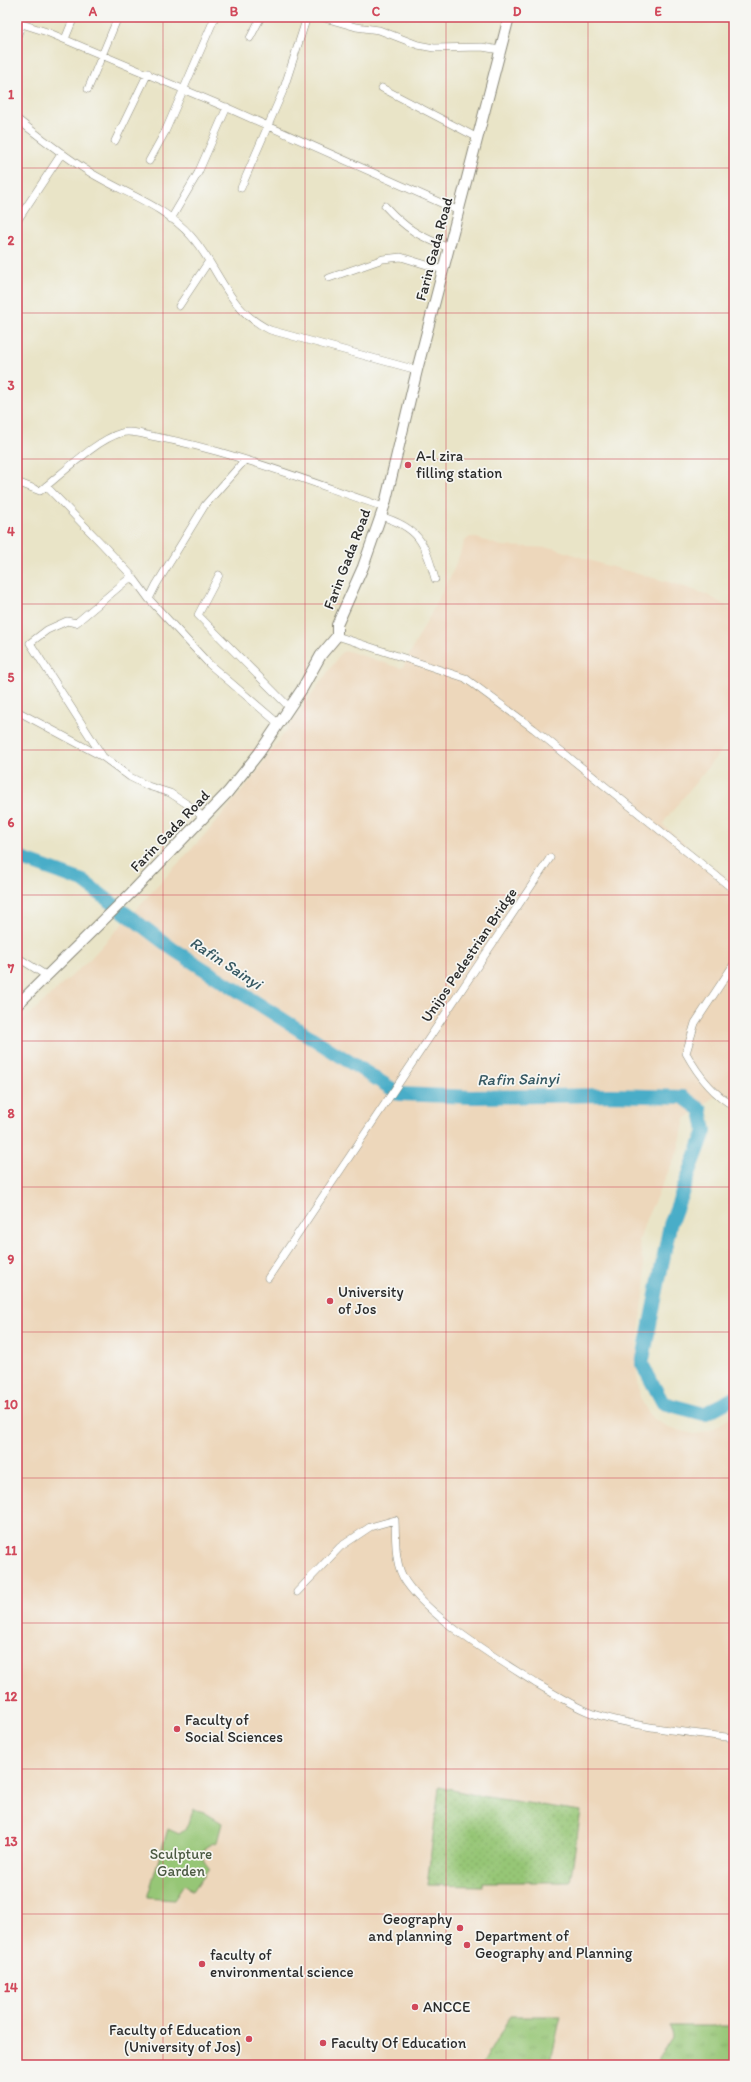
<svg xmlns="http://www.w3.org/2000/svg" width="751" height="2082" font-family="Itim,sans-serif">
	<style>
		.built { fill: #edd7bb }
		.grass { fill: url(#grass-tufts); stroke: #607850 }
		.park { fill: url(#park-dots); stroke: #607850 }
		.garden { fill: #96c676; stroke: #607850 }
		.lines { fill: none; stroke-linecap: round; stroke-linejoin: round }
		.river { stroke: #49adc8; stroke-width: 14 }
		.street-casing { stroke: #8a8879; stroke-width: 8 }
		.secondary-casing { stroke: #8a8879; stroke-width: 12 }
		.street { stroke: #fff; stroke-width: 7 }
		.secondary { stroke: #fff; stroke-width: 10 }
		.grid { fill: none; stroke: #d1495b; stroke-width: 1; stroke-opacity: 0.55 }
		.poi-dot { fill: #d1495b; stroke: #f6f6f2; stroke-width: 1.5 }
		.labels { text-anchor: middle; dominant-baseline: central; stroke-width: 3.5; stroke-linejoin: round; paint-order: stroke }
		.street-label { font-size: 15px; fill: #2b2b2b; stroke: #f6f6f2 }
		.poi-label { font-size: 15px; fill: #2b2b2b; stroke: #f6f6f2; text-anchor: start }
		.park-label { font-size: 15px; fill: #4b5a42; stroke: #f6f6f2 }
		.water-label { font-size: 16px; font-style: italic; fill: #365862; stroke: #f6f6f2 }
		.neatline { fill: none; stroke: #d1495b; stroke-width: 1.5 }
		.grid-label { font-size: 13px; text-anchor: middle; font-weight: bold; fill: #d1495b }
	</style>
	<defs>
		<pattern id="grass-tufts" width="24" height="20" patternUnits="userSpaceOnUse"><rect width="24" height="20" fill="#96c676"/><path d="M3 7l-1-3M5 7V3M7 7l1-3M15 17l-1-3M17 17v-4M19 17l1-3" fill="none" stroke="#81aa66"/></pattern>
		<pattern id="park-dots" width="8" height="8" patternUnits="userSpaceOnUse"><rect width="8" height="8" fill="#96c676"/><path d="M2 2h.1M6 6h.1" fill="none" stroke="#81aa66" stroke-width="1.8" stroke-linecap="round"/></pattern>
	</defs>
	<rect width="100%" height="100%" fill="#f6f6f2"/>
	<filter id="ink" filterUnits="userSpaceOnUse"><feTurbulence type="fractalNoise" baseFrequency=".025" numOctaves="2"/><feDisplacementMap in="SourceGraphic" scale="8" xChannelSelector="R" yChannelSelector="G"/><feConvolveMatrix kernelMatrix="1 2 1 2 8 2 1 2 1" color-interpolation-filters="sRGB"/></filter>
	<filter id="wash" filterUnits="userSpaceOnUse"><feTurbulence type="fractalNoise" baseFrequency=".012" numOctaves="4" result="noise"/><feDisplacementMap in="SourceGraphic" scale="16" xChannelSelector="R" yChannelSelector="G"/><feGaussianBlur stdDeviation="0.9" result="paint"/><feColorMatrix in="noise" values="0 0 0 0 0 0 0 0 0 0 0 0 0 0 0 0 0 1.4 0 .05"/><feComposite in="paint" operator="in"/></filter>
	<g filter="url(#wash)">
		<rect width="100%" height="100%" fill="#e9e4c7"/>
		<path class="built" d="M 473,537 L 502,546 L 554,548 L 601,564 L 676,584 L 708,595 L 734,611 L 734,735 L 666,819 L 663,825 L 705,862 L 734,882 L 734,1101 L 726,1097 L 714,1097 L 685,1119 L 678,1151 L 646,1219 L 639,1241 L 646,1279 L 637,1347 L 637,1374 L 640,1397 L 646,1409 L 654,1419 L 670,1428 L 694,1434 L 702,1433 L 713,1429 L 734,1415 L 734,2065 L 17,2065 L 17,1026 L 90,959 L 210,829 L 251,780 L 342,652 L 348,651 L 400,668 L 403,667 L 454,569 L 465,541 L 470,537 Z"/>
		<path class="grass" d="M 510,2016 L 561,2016 L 550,2065 L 482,2065 Z
			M 670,2026 L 734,2026 L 734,2065 L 654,2065 L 672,2037 Z"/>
		<path class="park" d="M 439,1787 L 480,1796 L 581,1811 L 570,1882 L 483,1882 L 483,1886 L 427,1885 Z"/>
		<path class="garden" d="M 194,1809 L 204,1812 L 222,1823 L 217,1842 C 200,1847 198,1855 209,1868 L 193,1891 L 184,1885 L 174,1900 L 147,1898 L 168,1829 L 179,1834 L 185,1830 Z"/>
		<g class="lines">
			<path class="river" d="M 17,855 L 25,860 L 83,881 L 174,950 L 400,1094 L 472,1097 L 611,1095 L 683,1097 L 701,1110 L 705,1131 L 670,1225 L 642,1364 L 663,1403 L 704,1414 L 734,1398"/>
		</g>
	</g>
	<g filter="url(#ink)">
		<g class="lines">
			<g class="street-casing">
				<path id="street" d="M 321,17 L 356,27 L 379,30 L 418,45 L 434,48 L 482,47 L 500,50
					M 450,17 L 453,17
					M 17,36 L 22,24 L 47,32 L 230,109 L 459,211
					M 250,38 L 261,17
					M 65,39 L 74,17
					M 382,88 L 478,138
					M 88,89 L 118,17
					M 17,119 C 41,138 65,157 91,173 C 124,193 165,206 191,236 C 221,270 226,309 270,330 L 417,370
					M 115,141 L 148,73
					M 149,161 L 165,132 L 215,17
					M 241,188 L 283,91 L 307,17
					M 385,206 C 407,230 419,236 449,248
					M 171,219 L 198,173 L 227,107
					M 17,221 L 62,153
					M 329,278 L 383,259 L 401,257 L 443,270
					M 179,306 L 209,261
					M 17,482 L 40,491 C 62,474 96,440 121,433 C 130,430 142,434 151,436 C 230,450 307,481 384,507
					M 46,486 L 102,544 L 132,576 L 149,599 L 209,664 L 279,724
					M 380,516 C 418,527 425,542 435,579
					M 219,575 L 198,615 L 290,708
					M 149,599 L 156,585 L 205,505 L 245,460
					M 337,636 L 465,678 L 534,729 L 734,890
					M 17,711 L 103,757 L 130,777 L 148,786 L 170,793 L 190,806 L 204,818
					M 103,757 L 30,643 L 47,630 L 67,621 L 76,623 L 132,576
					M 17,957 L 47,976
					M 734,964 L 695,1023 L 686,1053 C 697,1073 714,1095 734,1106
					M 268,1278 L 550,858
					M 297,1592 L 340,1547 L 370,1527 L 395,1520 C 396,1540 394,1565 406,1582 C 432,1620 498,1659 537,1684 C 555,1694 574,1707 594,1714 C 639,1728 687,1732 734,1738"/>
			</g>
			<g class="secondary-casing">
				<path id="secondary" d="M 17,1005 L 131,893 L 228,792 L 259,753 L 302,689 L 321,655 L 337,636 L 337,625 L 363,567 L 385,504 L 417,370 L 509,17"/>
			</g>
			<use href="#street" class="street"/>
			<use href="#secondary" class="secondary"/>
		</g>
	</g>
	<path class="grid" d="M 163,17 L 163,2065M 305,17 L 305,2065M 446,17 L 446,2065M 588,17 L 588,2065M 17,168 L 734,168M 17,313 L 734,313M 17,459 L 734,459M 17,604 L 734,604M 17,750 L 734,750M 17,895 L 734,895M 17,1041 L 734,1041M 17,1187 L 734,1187M 17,1332 L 734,1332M 17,1478 L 734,1478M 17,1623 L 734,1623M 17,1769 L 734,1769M 17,1914 L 734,1914"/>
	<g class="poi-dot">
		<circle cx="408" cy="465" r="4"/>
		<circle cx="330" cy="1301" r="4"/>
		<circle cx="177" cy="1729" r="4"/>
		<circle cx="460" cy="1928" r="4"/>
		<circle cx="467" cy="1945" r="4"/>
		<circle cx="202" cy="1964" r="4"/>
		<circle cx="415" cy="2007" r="4"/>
		<circle cx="249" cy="2039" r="4"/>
		<circle cx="323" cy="2043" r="4"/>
	</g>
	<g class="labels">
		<g class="street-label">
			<text transform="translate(434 249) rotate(-75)">Farin Gada Road</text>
			<text transform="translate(347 559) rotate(-69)">Farin Gada Road</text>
			<text transform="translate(170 831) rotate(-46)">Farin Gada Road</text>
			<text transform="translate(469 955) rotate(-56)">Unijos Pedestrian Bridge</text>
		</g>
		<g class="poi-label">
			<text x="416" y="456">A-l zira<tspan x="416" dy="17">filling station</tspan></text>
			<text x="338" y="1292">University<tspan x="338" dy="17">of Jos</tspan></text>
			<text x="185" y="1720">Faculty of<tspan x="185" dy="17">Social Sciences</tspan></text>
			<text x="452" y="1919" text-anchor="end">Geography<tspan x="452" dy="17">and planning</tspan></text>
			<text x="475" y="1936">Department of<tspan x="475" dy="17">Geography and Planning</tspan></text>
			<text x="210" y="1955">faculty of<tspan x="210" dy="17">environmental science</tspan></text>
			<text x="423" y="2007">ANCCE</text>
			<text x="241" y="2030" text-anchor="end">Faculty of Education<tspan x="241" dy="17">(University of Jos)</tspan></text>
			<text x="331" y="2043">Faculty Of Education</text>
		</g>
		<g class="park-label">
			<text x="181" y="1854">Sculpture<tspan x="181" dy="17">Garden</tspan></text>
		</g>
		<g class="water-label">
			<text transform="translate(226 963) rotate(33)">Rafin Sainyi</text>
			<text transform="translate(518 1079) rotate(-1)">Rafin Sainyi</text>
		</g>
	</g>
	<rect width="751" height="2082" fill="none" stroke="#f6f6f2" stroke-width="44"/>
	<rect x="22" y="22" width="707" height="2038" class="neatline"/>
	<g class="grid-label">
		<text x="93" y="16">A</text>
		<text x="234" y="16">B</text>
		<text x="376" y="16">C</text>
		<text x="517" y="16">D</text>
		<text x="658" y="16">E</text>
		<text x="11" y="99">1</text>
		<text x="11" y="245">2</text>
		<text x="11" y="390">3</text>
		<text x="11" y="536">4</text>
		<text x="11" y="682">5</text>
		<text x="11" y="827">6</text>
		<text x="11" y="973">7</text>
		<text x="11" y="1118">8</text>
		<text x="11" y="1264">9</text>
		<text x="11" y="1409">10</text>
		<text x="11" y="1555">11</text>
		<text x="11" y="1701">12</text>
		<text x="11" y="1846">13</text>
		<text x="11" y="1992">14</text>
	</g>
</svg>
